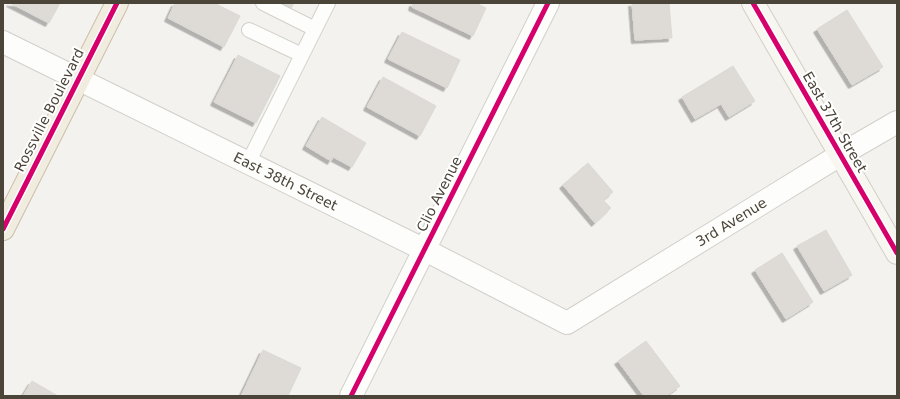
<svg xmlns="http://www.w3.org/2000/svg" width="900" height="399" font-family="'DejaVu Sans',sans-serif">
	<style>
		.building { fill: #dedbd6; stroke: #dcd9d4; filter: url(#shadow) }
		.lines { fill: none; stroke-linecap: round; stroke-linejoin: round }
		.service-casing { stroke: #d2d0cb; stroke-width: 16 }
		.minor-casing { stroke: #d2d0cb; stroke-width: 24 }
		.tertiary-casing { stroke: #d2d0cb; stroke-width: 24 }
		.secondary-casing { stroke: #d3cfc5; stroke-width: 24 }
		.trunk-casing { stroke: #ccbfa9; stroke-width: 24 }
		.service { stroke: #fdfdfc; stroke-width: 14 }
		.minor { stroke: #fdfdfc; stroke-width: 22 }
		.tertiary { stroke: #fdfdfc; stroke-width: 22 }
		.secondary { stroke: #f7f6f1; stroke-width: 22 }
		.trunk { stroke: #f0ece0; stroke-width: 22 }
		.cycleway-casing { stroke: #fff; stroke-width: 8 }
		.cycleway { stroke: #d6006c; stroke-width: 5 }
		.labels { text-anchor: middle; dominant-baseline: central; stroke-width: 4; stroke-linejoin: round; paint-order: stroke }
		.street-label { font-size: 14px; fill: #4b4439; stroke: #fff }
	</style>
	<defs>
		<filter id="shadow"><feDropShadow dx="-3.5" dy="3.5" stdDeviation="0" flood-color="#0004"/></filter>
	</defs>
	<rect width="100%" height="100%" fill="#f4f2ee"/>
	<path class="building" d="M 10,3 L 60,3 L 49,23 Z
		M 175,3 L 214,3 L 240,16 L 224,47 L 168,18 Z
		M 277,3 L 294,3 L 290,10 Z
		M 413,3 L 476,3 L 486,8 L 473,36 L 412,7 Z
		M 632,3 L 669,3 L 672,38 L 635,40 Z
		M 847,10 L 883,67 L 852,85 L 817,29 Z
		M 402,32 L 460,60 L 447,88 L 388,59 Z
		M 238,55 L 280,76 L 256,123 L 214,102 Z
		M 733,66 L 755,101 L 729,117 L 721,104 L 695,119 L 682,97 Z
		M 383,77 L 436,106 L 420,136 L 367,107 Z
		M 322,117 L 366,143 L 352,167 L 333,157 L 331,161 L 306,146 Z
		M 588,163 L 613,192 L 603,200 L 611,208 L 595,223 L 563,185 Z
		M 826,230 L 852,275 L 824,291 L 797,246 Z
		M 782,253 L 813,302 L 786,319 L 755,270 Z
		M 646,341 L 680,386 L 666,396 L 644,396 L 618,361 Z
		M 263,350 L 301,368 L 288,396 L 241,396 Z
		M 32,381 L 58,396 L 23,396 Z"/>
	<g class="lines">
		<g class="service-casing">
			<path id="service" d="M 263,3 L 315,29
				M 249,30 L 302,55
				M 248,163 L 328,3"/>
		</g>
		<g class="minor-casing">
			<g id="minor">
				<path id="s1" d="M 3,42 L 425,250 L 567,323 L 840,155 L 897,122"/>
			</g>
		</g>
		<g class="tertiary-casing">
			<path id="tertiary" d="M 351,396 L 548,3"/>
		</g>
		<g class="secondary-casing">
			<path id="secondary" d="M 753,3 L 897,253"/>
		</g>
		<g class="trunk-casing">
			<path id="trunk" d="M 3,229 L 117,3"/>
		</g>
		<use href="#service" class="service"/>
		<use href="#minor" class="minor"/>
		<use href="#tertiary" class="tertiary"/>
		<use href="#secondary" class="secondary"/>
		<use href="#trunk" class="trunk"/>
		<g class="cycleway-casing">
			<path id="cycleway" d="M 753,3 L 897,253
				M 3,229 L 117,3
				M 351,396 L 548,3"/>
		</g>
		<use href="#cycleway" class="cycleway"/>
	</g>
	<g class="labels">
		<g class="street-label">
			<text transform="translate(49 110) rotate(-63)">Rossville Boulevard</text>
			<text transform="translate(835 122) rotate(60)">East 37th Street</text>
			<text stroke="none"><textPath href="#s1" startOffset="315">East 38th Street</textPath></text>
			<text transform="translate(439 194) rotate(-63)">Clio Avenue</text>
			<text stroke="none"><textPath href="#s1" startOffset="823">3rd Avenue</textPath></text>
		</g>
	</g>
	<rect width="900" height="399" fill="none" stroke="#4b4439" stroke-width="8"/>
</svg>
